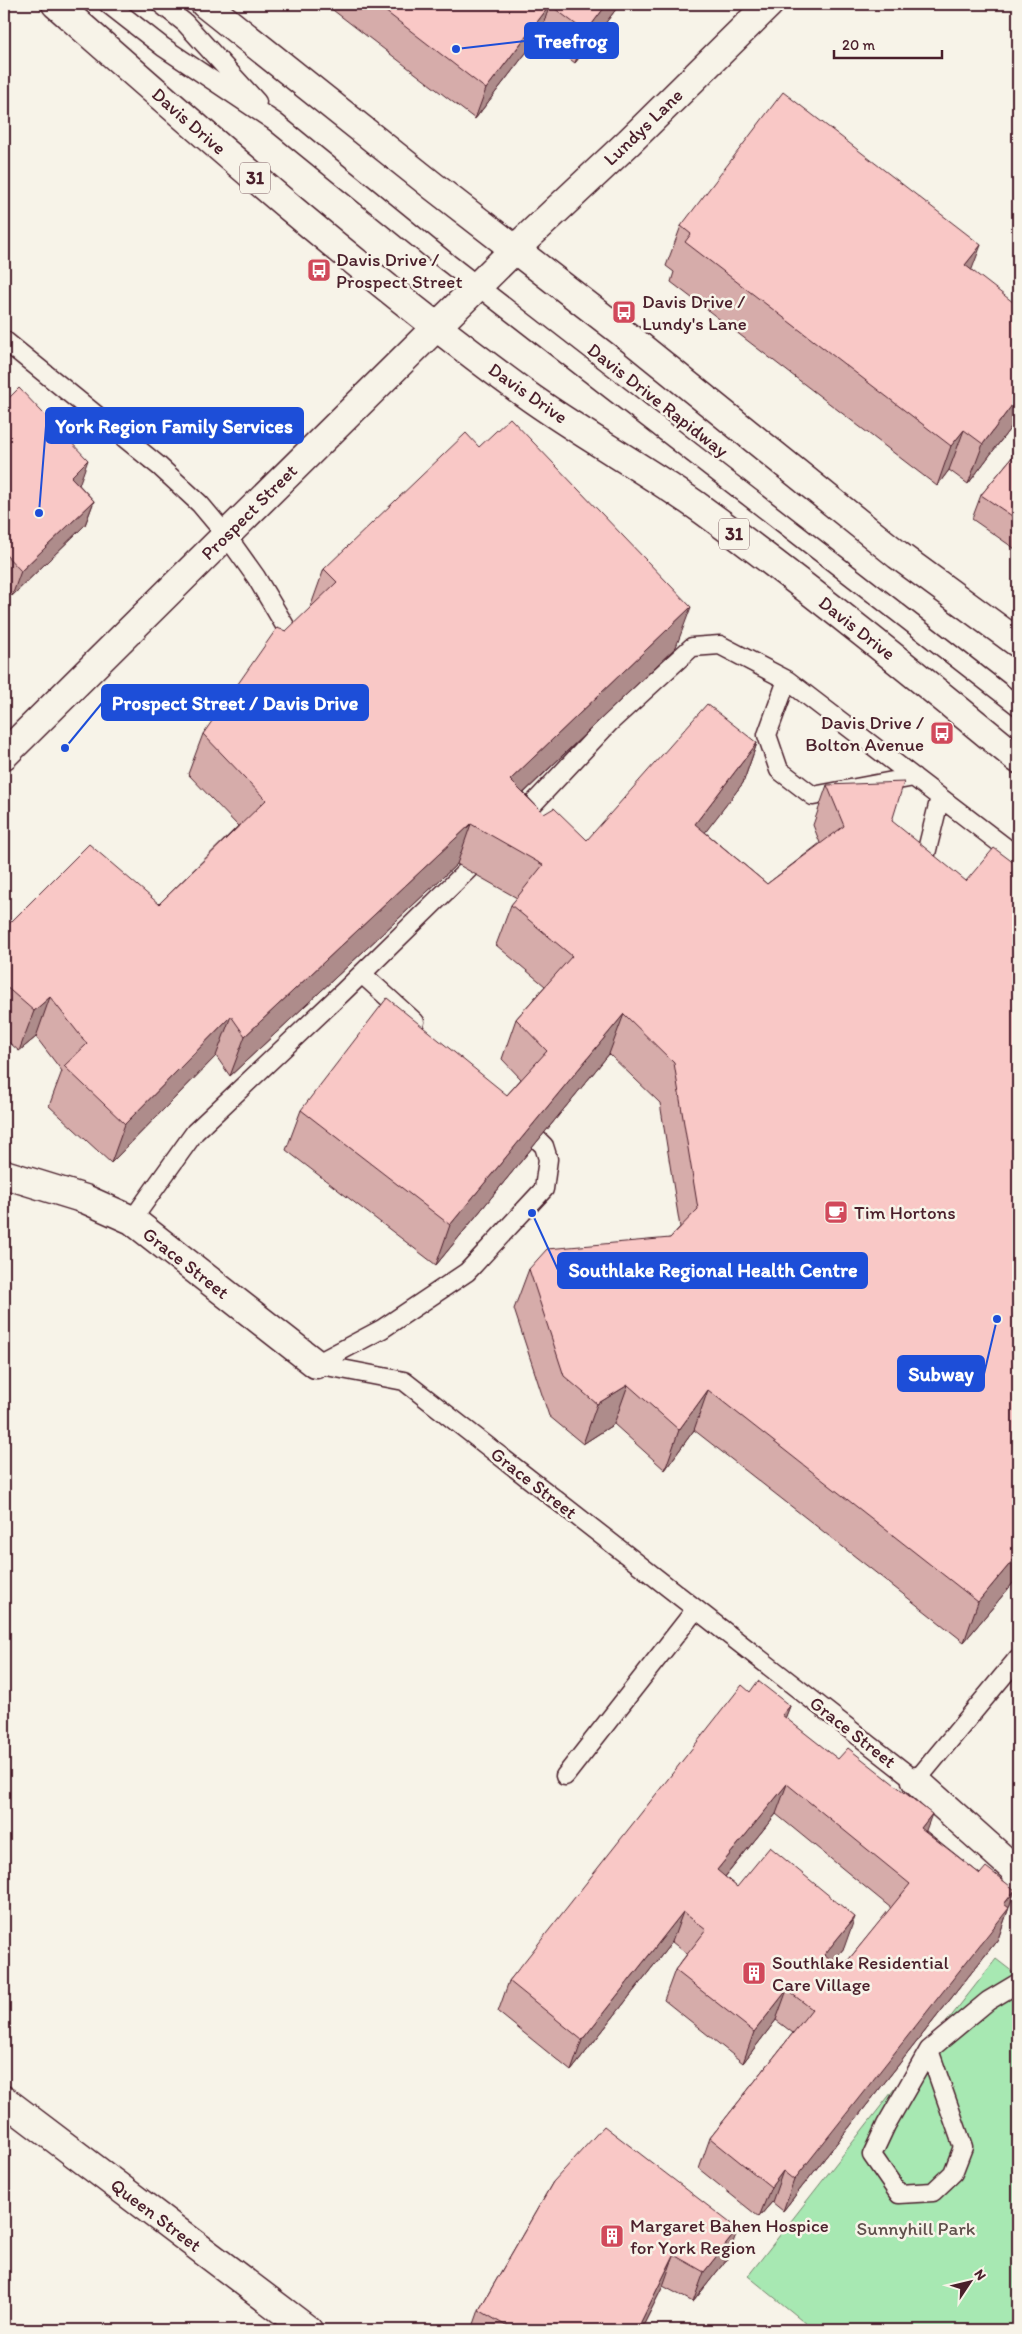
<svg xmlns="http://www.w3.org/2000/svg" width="1022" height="2334" font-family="Itim,sans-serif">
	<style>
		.green { fill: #a7e8b2; stroke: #78846e }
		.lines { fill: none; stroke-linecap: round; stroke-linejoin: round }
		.lane-casing { stroke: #4a1f2b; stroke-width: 21 }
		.street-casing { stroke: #4a1f2b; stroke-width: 31 }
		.secondary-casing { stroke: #4a1f2b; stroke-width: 31 }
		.primary-casing { stroke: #4a1f2b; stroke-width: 31 }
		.lane { stroke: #f7f3e8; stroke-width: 18 }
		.street { stroke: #f7f3e8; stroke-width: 28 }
		.secondary { stroke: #f7f3e8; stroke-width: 28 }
		.primary { stroke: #f7f3e8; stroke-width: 28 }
		.wall { fill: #d6acaa; stroke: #4a1f2b; fill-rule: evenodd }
		.shaded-wall { fill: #ae8c8b; stroke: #4a1f2b }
		.building { fill: #f9c8c6; stroke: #4a1f2b; fill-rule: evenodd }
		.labels { text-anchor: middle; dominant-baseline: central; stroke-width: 5; stroke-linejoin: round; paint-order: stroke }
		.shield { fill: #f7f3e8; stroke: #7e5f64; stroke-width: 1 }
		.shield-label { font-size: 18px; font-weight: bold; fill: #4a1f2b }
		.street-label { font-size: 19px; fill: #4a1f2b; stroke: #f7f3e8 }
		.poi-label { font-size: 19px; fill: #4a1f2b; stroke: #f7f3e8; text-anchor: start }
		.park-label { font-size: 19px; fill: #61514d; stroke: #f7f3e8 }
		.leader { fill: none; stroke: #1d4ed8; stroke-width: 2 }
		.callout-dot { fill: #1d4ed8; stroke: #f7f3e8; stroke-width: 2 }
		.callout { fill: #1d4ed8; stroke: #1d4ed8; stroke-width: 2 }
		.callout-label { font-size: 20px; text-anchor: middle; font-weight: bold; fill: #fff }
	</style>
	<rect width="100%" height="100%" fill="#f7f3e8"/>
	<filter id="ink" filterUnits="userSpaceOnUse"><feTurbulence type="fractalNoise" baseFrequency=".02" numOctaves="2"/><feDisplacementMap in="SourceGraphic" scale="10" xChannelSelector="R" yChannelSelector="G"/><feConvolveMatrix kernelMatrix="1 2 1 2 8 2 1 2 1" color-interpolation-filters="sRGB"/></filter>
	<g filter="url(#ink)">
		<path class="green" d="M 996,1959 L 1018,1976 L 1018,2330 L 810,2330 L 812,2328 L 748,2276 Z"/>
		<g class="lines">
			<g class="lane-casing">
				<path id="lane" d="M 108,4 L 163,47 L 275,122 L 448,263 L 1018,706
					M 161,4 L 185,23 L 257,102
					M 4,340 L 159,466 L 200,504 L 226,535 L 256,577 L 297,646
					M 787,680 L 767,735 L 779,770 L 813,796 L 914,777
					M 518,820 L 609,723 L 692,647 L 720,645 L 787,680 L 1018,857
					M 924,871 L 922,870 L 940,797
					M 362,974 L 415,1022
					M 132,1220 L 195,1132 L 343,992 L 484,854
					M 316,1364 L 404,1381 L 916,1781 L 1018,1658
					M 316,1364 L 382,1329 L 467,1272 L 544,1189 L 548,1159 L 544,1146 L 521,1123
					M 565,1776 L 696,1609
					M 929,2050 L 963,2147 L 953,2173 L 933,2192 L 899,2194 L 872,2155 L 886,2125 L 929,2050 L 988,2001 L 1018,1983"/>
			</g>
			<g class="street-casing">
				<path id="street" d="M 515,249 L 629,142 L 769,4
					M 4,1174 L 85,1199 L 132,1220 L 316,1364
					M 916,1781 L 1013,1868 L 1018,1877
					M 4,2100 L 308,2330"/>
			</g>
			<g class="secondary-casing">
				<path id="secondary" d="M 4,755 L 515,249"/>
			</g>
			<g class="primary-casing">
				<path id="primary" d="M 56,4 C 208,138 360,273 524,393 C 582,435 646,469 704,511 C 812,590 915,674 1018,759
					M 205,4 L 433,186 L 632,340 L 898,555 L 1018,643"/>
			</g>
			<use href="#lane" class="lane"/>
			<use href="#street" class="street"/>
			<use href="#secondary" class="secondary"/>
			<use href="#primary" class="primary"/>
		</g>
		<path class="wall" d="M 325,4 L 620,4 L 575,63 L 539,36 L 475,119 Z
			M 681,226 L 972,270 L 1018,418 L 968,484 L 949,470 L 937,486 L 671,282 L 674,272 L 666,266 Z
			M 4,403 L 94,501 L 85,525 L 12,596 L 4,587 Z
			M 1018,450 L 1018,551 L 972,519 L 981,495 Z
			M 324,569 L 676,647 L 524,793 L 544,814 L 587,840 L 757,743 L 743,783 L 705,832 L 767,884 L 820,843 L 813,825 L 827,785 L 892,821 L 1018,1577 L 964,1642 L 694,1430 L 665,1470 L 614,1424 L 583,1444 L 549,1416 L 514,1309 L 529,1269 L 670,1238 L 680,1227 L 660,1103 L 609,1054 L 436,1265 L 286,1150 L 301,1110 L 507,1095 L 521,1079 L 502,1059 L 516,1019 L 545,986 L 496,945 L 511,905 L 517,898 L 457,864 L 230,1076 L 216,1056 L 111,1163 L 49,1106 L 62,1071 L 36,1037 L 19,1051 L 4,1038 L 4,929 L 159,904 L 238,826 L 188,774 L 203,734 L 310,608 Z
			M 750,1692 L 790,1706 L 785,1718 L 980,1874 L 1015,1890 L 998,1939 L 783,2211 L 772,2202 L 759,2217 L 699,2169 L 710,2138 L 793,2033 L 776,2020 L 743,2063 L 664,2000 L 675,1970 L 687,1954 L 672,1942 L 571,2071 L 498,2012 L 509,1981 ZM 776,1814 L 891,1908 L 841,1969 L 832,1962 L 844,1948 L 737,1887 L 725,1877 Z
			M 553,2182 L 727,2259 L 693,2302 L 663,2286 L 641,2330 L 472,2330 L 479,2310 Z"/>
		<path class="shaded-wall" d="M 607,4 L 620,4 L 575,63 L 586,32 Z
			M 550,5 L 539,36 L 475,119 L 486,89 Z
			M 981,245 L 966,285 L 965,265 Z
			M 1018,397 L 1018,418 L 968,484 L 983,444 Z
			M 964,430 L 949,470 L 937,486 L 951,446 Z
			M 88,460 L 79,485 L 71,477 Z
			M 94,501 L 85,525 L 12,596 L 21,571 Z
			M 691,607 L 676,647 L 496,819 L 510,780 Z
			M 757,743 L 743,783 L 681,864 L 695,824 Z
			M 471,824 L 457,864 L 230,1076 L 245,1036 Z
			M 50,997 L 36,1037 L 19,1051 L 34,1011 Z
			M 624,1014 L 609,1054 L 436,1265 L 450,1225 Z
			M 231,1016 L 216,1056 L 111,1163 L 125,1124 Z
			M 628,1385 L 614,1424 L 583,1444 L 597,1404 Z
			M 708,1390 L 694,1430 L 665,1470 L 679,1430 Z
			M 1018,1554 L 1018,1577 L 964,1642 L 978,1602 Z
			M 790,1706 L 778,1737 L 782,1715 Z
			M 787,1784 L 776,1814 L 706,1900 L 717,1870 Z
			M 932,1814 L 921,1844 L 921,1828 Z
			M 1015,1890 L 998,1939 L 783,2211 L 794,2180 Z
			M 683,1912 L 672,1942 L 571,2071 L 582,2040 Z
			M 855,1917 L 844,1948 L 813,1986 L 824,1955 Z
			M 787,1990 L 776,2020 L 743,2063 L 754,2032 Z
			M 783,2171 L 772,2202 L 759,2217 L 771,2187 Z
			M 738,2229 L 727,2259 L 693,2302 L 704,2272 Z
			M 674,2255 L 663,2286 L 641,2330 L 637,2330 Z"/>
		<path class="building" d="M 376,4 L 607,4 L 586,32 L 550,5 L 486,89 Z
			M 783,92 L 981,245 L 965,265 L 1018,306 L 1018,397 L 983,444 L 964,430 L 951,446 L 685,242 L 691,234 L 681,226 Z
			M 19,388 L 88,460 L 71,477 L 94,501 L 21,571 L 4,553 L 4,403 Z
			M 510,418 L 691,607 L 510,780 L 544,814 L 554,808 L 587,840 L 707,704 L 757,743 L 695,824 L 767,884 L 844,826 L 827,785 L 904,782 L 892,821 L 966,881 L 994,848 L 1018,866 L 1018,1554 L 978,1602 L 708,1390 L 679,1430 L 628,1385 L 597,1404 L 564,1376 L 529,1269 L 547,1249 L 670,1238 L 698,1209 L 674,1063 L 624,1014 L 450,1225 L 301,1110 L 387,998 L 507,1095 L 547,1051 L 516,1019 L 572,956 L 511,905 L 543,865 L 471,824 L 245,1036 L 231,1016 L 125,1124 L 64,1066 L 87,1044 L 50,997 L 34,1011 L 4,985 L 4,929 L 89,844 L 159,904 L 266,800 L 203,734 L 277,628 L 286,631 L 337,582 L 324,569 L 466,433 L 479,447 Z
			M 1018,450 L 1018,520 L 981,495 Z
			M 758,1681 L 790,1706 L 782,1715 L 838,1759 L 848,1748 L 932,1814 L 921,1828 L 980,1874 L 986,1867 L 1015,1890 L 1004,1904 L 1009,1908 L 794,2180 L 783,2171 L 771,2187 L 710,2138 L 812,2009 L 787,1990 L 754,2032 L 675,1970 L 706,1930 L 683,1912 L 582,2040 L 509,1981 L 742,1685 L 750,1692 ZM 787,1784 L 910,1884 L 841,1969 L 824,1955 L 855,1917 L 770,1847 L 737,1887 L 717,1870 Z
			M 604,2126 L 738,2229 L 704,2272 L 674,2255 L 637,2330 L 513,2330 L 479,2310 L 553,2182 Z"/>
	</g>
	<defs>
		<g id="bus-square" transform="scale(1.25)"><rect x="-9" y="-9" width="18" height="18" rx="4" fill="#d1495b" stroke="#f7f3e8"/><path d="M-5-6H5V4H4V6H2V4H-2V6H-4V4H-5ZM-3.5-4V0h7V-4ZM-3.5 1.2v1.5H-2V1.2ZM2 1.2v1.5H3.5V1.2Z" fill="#fff"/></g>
		<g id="cafe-square" transform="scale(1.25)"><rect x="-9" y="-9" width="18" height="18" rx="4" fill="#d1495b" stroke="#f7f3e8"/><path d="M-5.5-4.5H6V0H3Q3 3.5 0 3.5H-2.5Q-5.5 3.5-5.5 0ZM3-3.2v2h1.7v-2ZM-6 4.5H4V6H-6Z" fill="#fff"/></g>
		<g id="building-square" transform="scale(1.25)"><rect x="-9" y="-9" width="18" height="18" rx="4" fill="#d1495b" stroke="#f7f3e8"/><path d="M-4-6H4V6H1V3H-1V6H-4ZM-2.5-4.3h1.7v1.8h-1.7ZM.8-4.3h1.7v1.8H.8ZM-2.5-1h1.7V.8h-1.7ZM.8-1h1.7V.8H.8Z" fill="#fff"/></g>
	</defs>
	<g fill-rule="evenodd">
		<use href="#bus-square" x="319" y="270"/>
		<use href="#bus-square" x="624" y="312"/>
		<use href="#bus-square" x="942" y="733"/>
		<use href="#cafe-square" x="836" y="1212"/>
		<use href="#building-square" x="754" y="1973"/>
		<use href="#building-square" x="612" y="2236"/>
	</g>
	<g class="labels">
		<g class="shield">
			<rect x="240" y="162.5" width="30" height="31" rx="4"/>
			<rect x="719" y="518.5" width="30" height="31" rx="4"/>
		</g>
		<g class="shield-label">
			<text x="255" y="178">31</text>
			<text x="734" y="534">31</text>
		</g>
		<g class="street-label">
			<text transform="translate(189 121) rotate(41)">Davis Drive</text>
			<text transform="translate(643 127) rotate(-44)">Lundys Lane</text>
			<text transform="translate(528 393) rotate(35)">Davis Drive</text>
			<text transform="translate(658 400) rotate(38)">Davis Drive Rapidway</text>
			<text transform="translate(249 512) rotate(-45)">Prospect Street</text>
			<text transform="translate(857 628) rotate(38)">Davis Drive</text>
			<text transform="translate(186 1263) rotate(38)">Grace Street</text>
			<text transform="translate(534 1483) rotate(38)">Grace Street</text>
			<text transform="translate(853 1732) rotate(38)">Grace Street</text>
			<text transform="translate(156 2215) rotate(37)">Queen Street</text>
		</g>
		<g class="poi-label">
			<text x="336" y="259">Davis Drive /<tspan x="336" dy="22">Prospect Street</tspan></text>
			<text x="642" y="301">Davis Drive /<tspan x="642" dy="22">Lundy's Lane</tspan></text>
			<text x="924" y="722" text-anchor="end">Davis Drive /<tspan x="924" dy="22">Bolton Avenue</tspan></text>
			<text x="854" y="1212">Tim Hortons</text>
			<text x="772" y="1962">Southlake Residential<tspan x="772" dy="22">Care Village</tspan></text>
			<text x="630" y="2225">Margaret Bahen Hospice<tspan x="630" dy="22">for York Region</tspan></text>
		</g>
		<g class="park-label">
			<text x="916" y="2228">Sunnyhill Park</text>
		</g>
	</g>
	<path class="leader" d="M456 49L525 41M39 513L46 426M65 748L102 703M532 1213L558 1270M997 1319L984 1374"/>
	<g class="callout-dot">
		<circle cx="456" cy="49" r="5"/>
		<circle cx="39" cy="513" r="5"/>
		<circle cx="65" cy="748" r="5"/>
		<circle cx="532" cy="1213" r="5"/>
		<circle cx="997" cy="1319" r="5"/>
	</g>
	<g class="callout">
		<rect x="525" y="23" width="93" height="35" rx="5"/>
		<rect x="46" y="408" width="257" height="35" rx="5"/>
		<rect x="102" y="685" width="266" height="35" rx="5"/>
		<rect x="558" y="1253" width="309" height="35" rx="5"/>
		<rect x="898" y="1356" width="86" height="35" rx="5"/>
	</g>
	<g class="callout-label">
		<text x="571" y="48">Treefrog</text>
		<text x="174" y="433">York Region Family Services</text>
		<text x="235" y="710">Prospect Street / Davis Drive</text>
		<text x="713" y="1277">Southlake Regional Health Centre</text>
		<text x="941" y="1381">Subway</text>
	</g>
	<rect width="1022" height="2334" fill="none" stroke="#f7f3e8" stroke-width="20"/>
	<rect x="10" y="10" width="1002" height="2314" fill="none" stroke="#4a1f2b" stroke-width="2" filter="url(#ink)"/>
	<g transform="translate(970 2282) rotate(55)" stroke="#f7f3e8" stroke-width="4" paint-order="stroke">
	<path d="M0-4L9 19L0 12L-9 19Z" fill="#4a1f2b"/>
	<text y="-8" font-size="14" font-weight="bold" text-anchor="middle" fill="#4a1f2b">N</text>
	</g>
	<path d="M834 50v8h108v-8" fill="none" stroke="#4a1f2b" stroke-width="2.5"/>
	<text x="842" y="50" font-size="15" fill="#4a1f2b" stroke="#f7f3e8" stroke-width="4" paint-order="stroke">20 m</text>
</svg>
